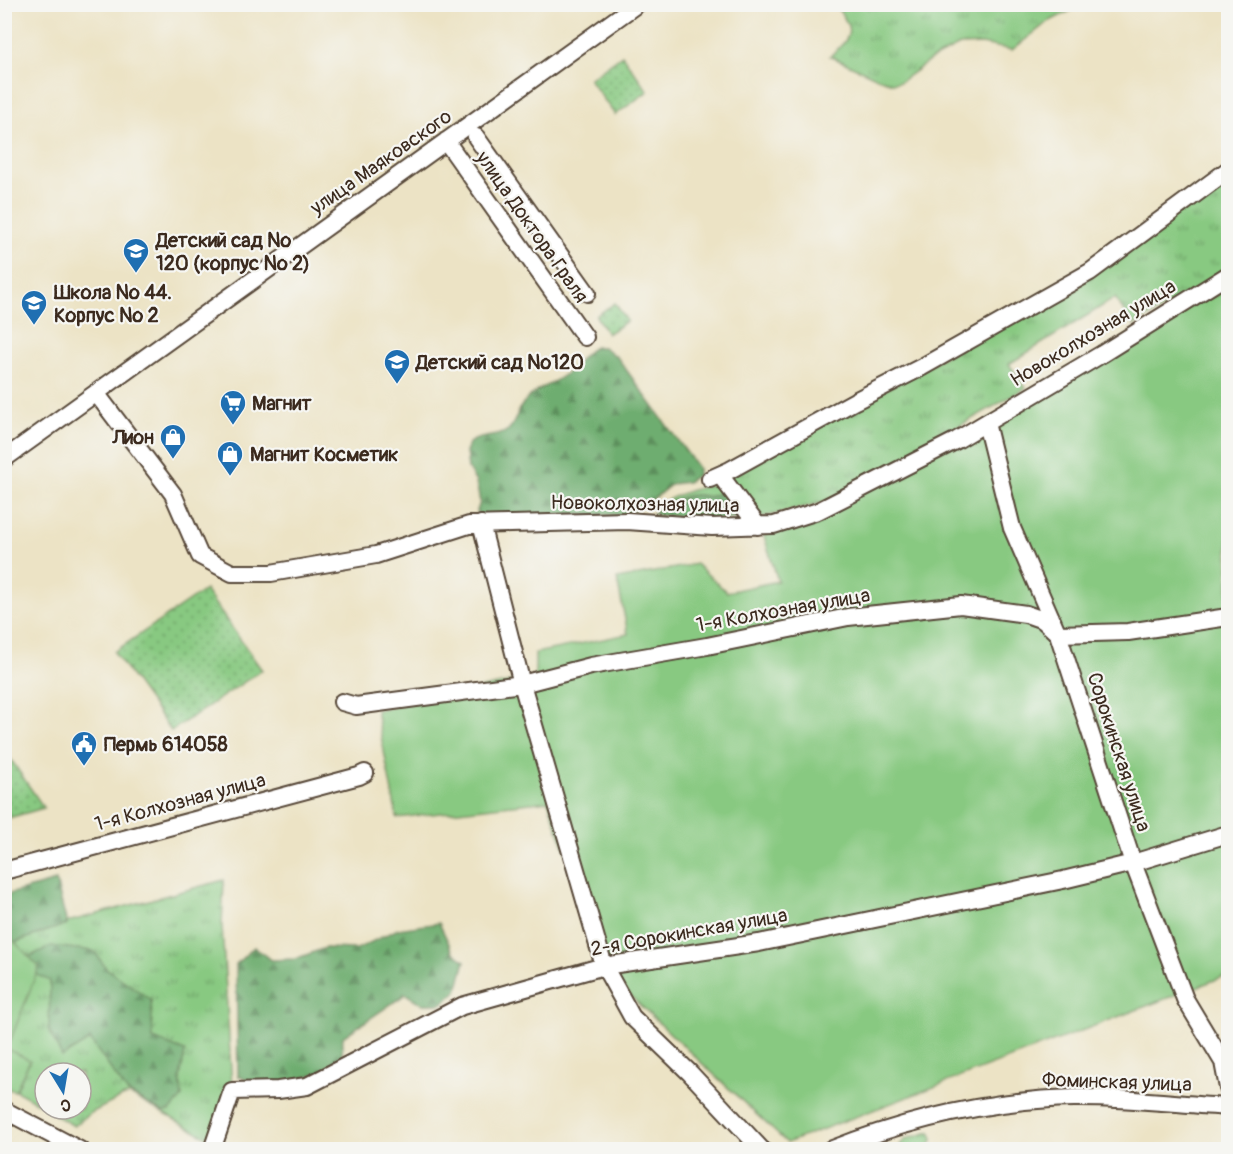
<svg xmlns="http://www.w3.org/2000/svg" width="1233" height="1154" font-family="Pangolin,sans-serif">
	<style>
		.grass { fill: url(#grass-tufts); stroke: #627a50; stroke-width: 1.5 }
		.forest { fill: url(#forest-firs); stroke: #546c46; stroke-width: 1.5 }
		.park { fill: url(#park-dots); stroke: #627a50; stroke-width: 1.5 }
		.garden { fill: #88c981; stroke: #627a50; stroke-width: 1.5 }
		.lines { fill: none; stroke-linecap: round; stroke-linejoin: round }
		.minor-casing { stroke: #564637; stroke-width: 20 }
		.minor { stroke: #fff; stroke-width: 16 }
		.labels { text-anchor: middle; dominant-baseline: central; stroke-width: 4.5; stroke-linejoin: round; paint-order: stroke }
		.street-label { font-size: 20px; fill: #3b2a1e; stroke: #f6f6f2 }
		.poi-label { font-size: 20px; font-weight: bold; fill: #3b2a1e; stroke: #f6f6f2; text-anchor: start }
	</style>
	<defs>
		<pattern id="grass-tufts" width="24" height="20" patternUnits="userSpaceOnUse" patternTransform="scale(1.5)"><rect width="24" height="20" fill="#88c981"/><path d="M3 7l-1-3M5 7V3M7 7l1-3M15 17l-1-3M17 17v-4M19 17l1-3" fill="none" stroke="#70a369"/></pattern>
		<pattern id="forest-firs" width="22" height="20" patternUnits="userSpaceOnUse" patternTransform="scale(1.5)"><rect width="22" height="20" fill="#6ead6f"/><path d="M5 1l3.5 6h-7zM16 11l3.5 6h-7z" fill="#5c8d5b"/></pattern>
		<pattern id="park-dots" width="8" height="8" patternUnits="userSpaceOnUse" patternTransform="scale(1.5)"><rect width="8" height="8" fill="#88c981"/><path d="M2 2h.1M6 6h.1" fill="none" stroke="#70a369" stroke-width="1.8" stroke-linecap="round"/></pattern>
	</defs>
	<rect width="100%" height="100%" fill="#f6f6f2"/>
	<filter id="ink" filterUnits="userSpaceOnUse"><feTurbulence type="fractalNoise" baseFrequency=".0167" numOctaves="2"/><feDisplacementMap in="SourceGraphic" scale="12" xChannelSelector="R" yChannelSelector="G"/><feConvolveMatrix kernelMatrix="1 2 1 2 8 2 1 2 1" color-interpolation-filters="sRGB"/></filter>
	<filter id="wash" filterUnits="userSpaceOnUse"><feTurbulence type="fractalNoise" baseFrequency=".008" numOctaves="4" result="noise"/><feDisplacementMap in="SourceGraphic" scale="24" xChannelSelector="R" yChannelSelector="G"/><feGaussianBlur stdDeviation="1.35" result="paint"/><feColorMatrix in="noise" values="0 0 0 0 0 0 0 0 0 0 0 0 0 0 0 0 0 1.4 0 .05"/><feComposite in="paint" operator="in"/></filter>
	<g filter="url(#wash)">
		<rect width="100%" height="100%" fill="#ece3c5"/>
		<path class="grass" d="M 835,5 L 1082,5 L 1048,22 L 1012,50 L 982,44 L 960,45 L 932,59 L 900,82 L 893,83 L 880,79 L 830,56 C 855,35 853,29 835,5 Z
			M 1228,174 L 1228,266 L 1209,282 L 1134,325 L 1115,298 L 1009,364 L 1026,388 L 826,502 L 759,518 L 728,477 L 1078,282 Z
			M 720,484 L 729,495 L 718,493 C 707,500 706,494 695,495 C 683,495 664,505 654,512 C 659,498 705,485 720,484 Z
			M 224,880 L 222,926 L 232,1085 L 208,1138 L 130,1095 L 124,1096 L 89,1114 L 74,1126 L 45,1109 L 81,1109 L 81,1073 L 45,1073 L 45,1107 L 16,1091 L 29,1062 L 5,1051 L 13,943 L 67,924 L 67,922 Z
			M 930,1132 L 933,1138 L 928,1149 L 902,1149 L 900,1145 L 906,1139 Z"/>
		<path class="forest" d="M 595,347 L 603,347 L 617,357 L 698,468 L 698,475 L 687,482 L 672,484 L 648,503 L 626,515 L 481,516 L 477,511 L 480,502 L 476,482 L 468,469 L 466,451 L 469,443 C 480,434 496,439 508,430 C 516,423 516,413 522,405 C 534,388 553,385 568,372 C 578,364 584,352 595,347 Z
			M 721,492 L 726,493 L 744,514 L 742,519 L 731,518 L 721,520 L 653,515 L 657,510 L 684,497 L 695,495 L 710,497 Z
			M 56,881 L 67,924 L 13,943 L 5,931 L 5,895 Z
			M 439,923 L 453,952 L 465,961 L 457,991 L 441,1004 L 422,1004 L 406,994 L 343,1037 L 342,1056 L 321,1072 L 286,1083 L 249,1081 L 238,1076 L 236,964 L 254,947 L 271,960 L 295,959 L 325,948 L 357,949 L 398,929 Z
			M 51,946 L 94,951 L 106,968 L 151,1000 L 153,1039 L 185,1051 L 180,1078 L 182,1097 L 170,1111 L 162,1112 L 127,1092 L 90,1040 L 62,1057 L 49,1030 L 50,981 L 14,964 Z"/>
		<path class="park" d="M 622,55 L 648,91 L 615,115 L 589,79 Z
			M 615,303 L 627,321 L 607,334 L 596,316 Z
			M 205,590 L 262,670 L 171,731 L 114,652 Z
			M 5,751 L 44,808 L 5,819 Z"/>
		<path class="garden" d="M 1228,288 L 1228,975 L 787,1143 L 610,977 L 548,801 L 397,818 L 376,710 L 535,677 L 535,653 L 628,634 L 617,579 L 696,564 L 727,592 L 778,581 L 763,533 L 810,520 L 1187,307 L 1223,292 Z
			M 4,931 L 39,967 L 7,1049 L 30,1060 L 15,1091 L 5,1088 Z"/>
	</g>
	<g filter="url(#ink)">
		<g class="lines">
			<g class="minor-casing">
				<path id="minor" d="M 476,137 L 587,293
					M 446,141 L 585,337
					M 96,393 L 173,494 L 200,556 L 232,573 L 271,573 L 376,555 L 469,525 L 627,521 L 712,527 L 774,525 L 818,511 L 957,440 L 1102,354 L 1228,275
					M 986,423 L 1012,528 L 1058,634 L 1133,863 L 1185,999 L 1223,1062 L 1228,1088
					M 4,459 L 637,4
					M 720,475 L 758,526
					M 710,479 L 730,470 L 855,401 L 922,367 L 1090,272 L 1228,170
					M 481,524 L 522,684 L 604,966 L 632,1017 L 690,1073 L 762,1150
					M 342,702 L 356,706 L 522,684 L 591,666 L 707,646 L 848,617 L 961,605 L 1026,614 L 1043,620 L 1058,634 L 1128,632 L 1228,617
					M 4,871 L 359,776 L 365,773
					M 4,1110 L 80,1150
					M 212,1150 L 232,1091 L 278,1090 L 307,1086 L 462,1006 L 604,966 L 759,943 L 1063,880 L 1133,863 L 1228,834
					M 830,1150 C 909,1119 989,1100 1074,1098 C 1125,1097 1177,1104 1228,1107"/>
			</g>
			<use href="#minor" class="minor"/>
		</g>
	</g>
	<defs>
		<g id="school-pin" transform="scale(1.35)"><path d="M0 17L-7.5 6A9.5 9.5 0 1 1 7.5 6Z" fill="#1f6fb2" stroke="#f6f6f2"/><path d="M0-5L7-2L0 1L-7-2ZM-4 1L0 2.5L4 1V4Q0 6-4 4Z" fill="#fff"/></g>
		<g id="supermarket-pin" transform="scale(1.35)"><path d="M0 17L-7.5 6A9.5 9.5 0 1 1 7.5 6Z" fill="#1f6fb2" stroke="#f6f6f2"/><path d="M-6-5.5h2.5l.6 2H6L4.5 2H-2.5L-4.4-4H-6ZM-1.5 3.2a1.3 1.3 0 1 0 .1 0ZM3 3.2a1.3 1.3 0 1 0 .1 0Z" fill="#fff"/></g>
		<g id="shop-pin" transform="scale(1.35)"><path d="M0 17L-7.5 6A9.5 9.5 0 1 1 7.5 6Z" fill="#1f6fb2" stroke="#f6f6f2"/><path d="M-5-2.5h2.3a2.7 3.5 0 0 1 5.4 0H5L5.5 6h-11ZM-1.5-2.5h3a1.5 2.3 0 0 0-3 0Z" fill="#fff"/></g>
		<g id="civic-pin" transform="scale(1.35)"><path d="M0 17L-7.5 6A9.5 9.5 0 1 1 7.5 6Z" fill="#1f6fb2" stroke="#f6f6f2"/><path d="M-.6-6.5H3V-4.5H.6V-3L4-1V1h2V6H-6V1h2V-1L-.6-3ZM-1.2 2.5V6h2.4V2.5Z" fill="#fff"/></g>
	</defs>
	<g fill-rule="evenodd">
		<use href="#school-pin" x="136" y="251"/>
		<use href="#school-pin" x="34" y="303"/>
		<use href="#school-pin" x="397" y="362"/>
		<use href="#supermarket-pin" x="233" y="403"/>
		<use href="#shop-pin" x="173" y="437"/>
		<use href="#shop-pin" x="230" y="454"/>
		<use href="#civic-pin" x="84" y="744"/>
	</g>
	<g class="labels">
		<g class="street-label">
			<text transform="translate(381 162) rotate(-35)">улица Маяковского</text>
			<text transform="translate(532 227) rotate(55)">улица Доктора Граля</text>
			<text transform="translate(1093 333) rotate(-31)">Новоколхозная улица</text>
			<text transform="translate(645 504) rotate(1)">Новоколхозная улица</text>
			<text transform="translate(783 610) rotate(-10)">1-я Колхозная улица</text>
			<text transform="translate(1119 752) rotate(72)">Сорокинская улица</text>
			<text transform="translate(180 802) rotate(-15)">1-я Колхозная улица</text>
			<text transform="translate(689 932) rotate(-10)">2-я Сорокинская улица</text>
			<text transform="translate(1117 1082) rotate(2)">Фоминская улица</text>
		</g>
		<g class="poi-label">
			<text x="156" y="240">Детский сад №<tspan x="156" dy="23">120 (корпус № 2)</tspan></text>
			<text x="54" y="292">Школа № 44.<tspan x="54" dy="23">Корпус № 2</tspan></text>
			<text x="416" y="362">Детский сад №120</text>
			<text x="252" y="403">Магнит</text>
			<text x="154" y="437" text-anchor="end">Лион</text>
			<text x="250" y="454">Магнит Косметик</text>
			<text x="104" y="744">Пермь 614058</text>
		</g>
	</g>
	<rect width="1233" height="1154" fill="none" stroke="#f6f6f2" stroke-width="24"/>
	<g transform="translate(63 1091) rotate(169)"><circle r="28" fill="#f6f6f2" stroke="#aba49d" stroke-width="1.5"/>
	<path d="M0-4.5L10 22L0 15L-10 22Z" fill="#1f6fb2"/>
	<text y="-9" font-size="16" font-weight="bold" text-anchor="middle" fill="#3b2a1e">С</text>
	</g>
</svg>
